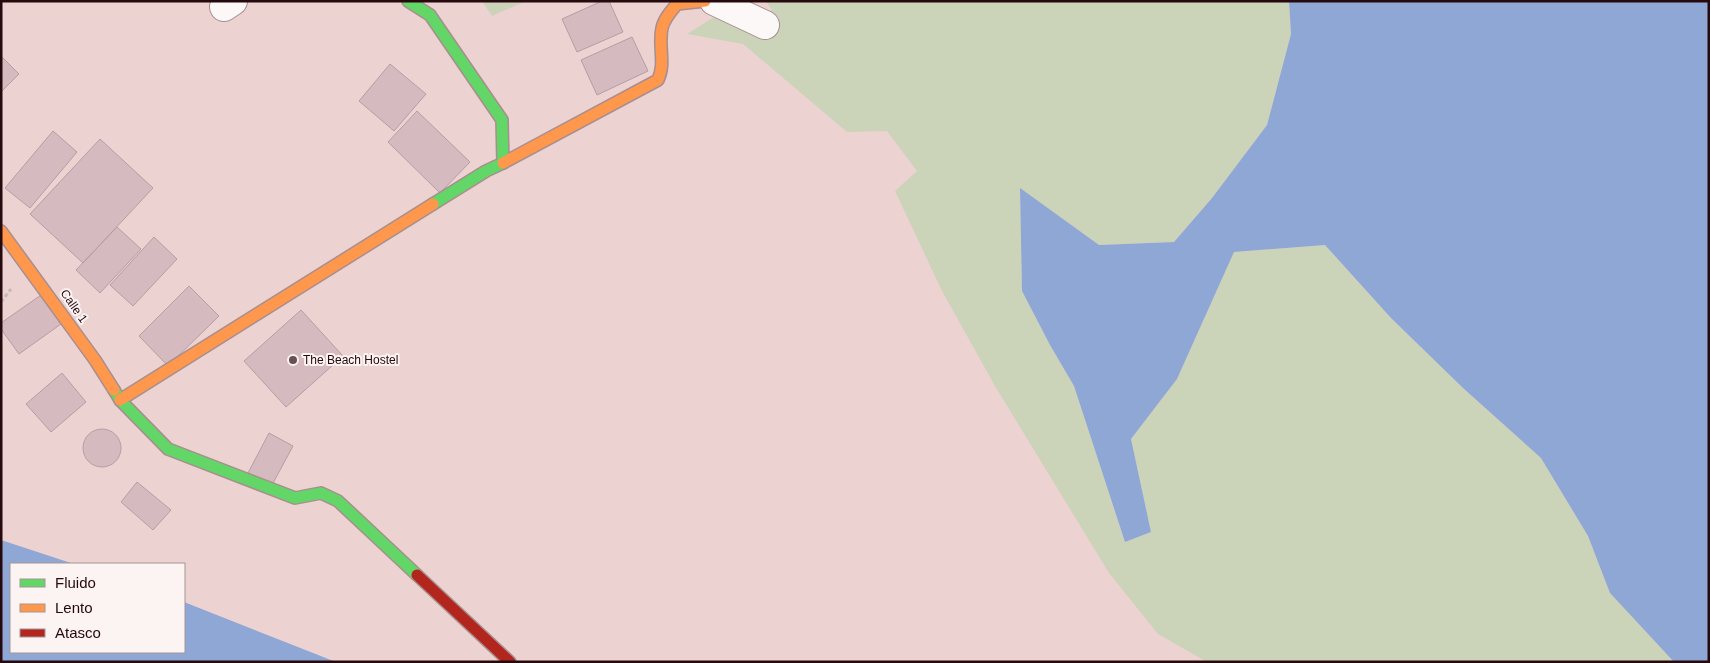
<svg xmlns="http://www.w3.org/2000/svg" width="1710" height="663" font-family="Helvetica,sans-serif">
	<style>
		.green { fill: #cbd3b8 }
		.water { fill: #8ea7d5 }
		.building { fill: #d5babf; stroke: #b79da2 }
		.lines { fill: none; stroke-linecap: round; stroke-linejoin: round }
		.street-casing { stroke: #a88e8f; stroke-width: 30 }
		.fast-casing { stroke: #a88e8f; stroke-width: 14 }
		.slow-casing { stroke: #a88e8f; stroke-width: 14 }
		.jam-casing { stroke: #a88e8f; stroke-width: 14 }
		.path { stroke: #c5b9ba; stroke-width: 3; stroke-dasharray: 4 2.5; stroke-linecap: butt }
		.street { stroke: #fcf8f8; stroke-width: 28 }
		.fast { stroke: #63d668; stroke-width: 11 }
		.slow { stroke: #ff974d; stroke-width: 11 }
		.jam { stroke: #b3261e; stroke-width: 11 }
		.poi-dot { fill: #6c4f51; stroke: #fcf3f3; stroke-width: 2 }
		.labels { text-anchor: middle; dominant-baseline: central; stroke-width: 4; stroke-linejoin: round; paint-order: stroke }
		.street-label { font-size: 12px; fill: #26090c; stroke: #fcf3f3 }
		.poi-label { font-size: 12px; fill: #26090c; stroke: #fcf3f3; text-anchor: start }
	</style>
	<rect width="100%" height="100%" fill="#edd2d2"/>
	<path class="green" d="M 482,1 L 526,1 L 492,16 Z
		M 766,1 L 1289,1 L 1291,34 L 1267,125 L 1212,198 L 1174,242 L 1099,245 L 1020,189 L 1022,291 L 1050,345 L 1074,386 L 1125,542 L 1151,532 L 1131,439 L 1177,379 L 1234,252 L 1325,245 L 1391,318 L 1463,388 L 1541,458 L 1588,536 L 1610,593 L 1674,662 L 1207,662 L 1158,634 L 1109,573 L 995,386 L 942,291 L 895,191 L 917,171 L 887,131 L 847,132 L 743,44 L 687,34 L 714,17 L 772,10 Z"/>
	<path class="water" d="M 1289,1 L 1709,1 L 1709,662 L 1674,662 L 1610,593 L 1588,536 L 1541,458 L 1463,388 L 1391,318 L 1325,245 L 1234,252 L 1177,379 L 1131,439 L 1151,532 L 1125,542 L 1074,386 L 1050,345 L 1022,291 L 1020,188 L 1099,245 L 1174,242 L 1212,198 L 1267,125 L 1291,34 Z
		M 1,540 L 74,564 L 11,564 L 11,652 L 184,652 L 184,602 L 336,662 L 1,662 Z"/>
	<path class="building" d="M 602,1 L 609,1 L 623,32 L 577,52 L 562,19 Z
		M 632,37 L 648,71 L 597,95 L 581,60 Z
		M 1,56 L 19,74 L 1,92 Z
		M 390,64 L 426,94 L 394,131 L 359,101 Z
		M 417,111 L 470,162 L 440,193 L 388,142 Z
		M 53,131 L 77,152 L 30,208 L 5,188 Z
		M 100,139 L 153,188 L 83,263 L 30,214 Z
		M 117,227 L 141,249 L 100,293 L 76,270 Z
		M 154,237 L 177,259 L 133,306 L 110,285 Z
		M 189,286 L 219,316 L 168,366 L 139,336 Z
		M 41,295 L 61,324 L 19,354 L 1,329 L 1,323 Z
		M 301,310 L 343,356 L 286,407 L 244,361 Z
		M 62,373 L 86,402 L 51,432 L 26,404 Z
		M83 448a19 19 0 1 1 38 0a19 19 0 1 1-38 0Z
		M 269,433 L 293,446 L 272,485 L 248,473 Z
		M 137,482 L 171,510 L 153,530 L 121,502 Z"/>
	<g class="lines">
		<g class="street-casing">
			<path id="street" d="M 714,1 L 765,25
				M 224,7 L 233,1"/>
		</g>
		<g class="fast-casing">
			<path id="fast" d="M 408,1 L 430,15 L 502,120 L 503,163 L 486,171 L 433,204
				M 114,390 L 120,400 L 168,449 L 295,498 L 321,493 L 338,501 L 417,575"/>
		</g>
		<g class="slow-casing">
			<path id="slow" d="M 503,163 L 658,80 C 666,63 658,46 662,28 C 664,19 671,11 677,4 L 705,1
				M 1,231 L 95,360 L 114,390
				M 120,400 L 433,204"/>
		</g>
		<g class="jam-casing">
			<path id="jam" d="M 417,575 L 510,662"/>
		</g>
		<path class="path" d="M 1,302 L 11,289"/>
		<use href="#street" class="street"/>
		<use href="#fast" class="fast"/>
		<use href="#slow" class="slow"/>
		<use href="#jam" class="jam"/>
	</g>
	<circle class="poi-dot" cx="293" cy="360" r="5"/>
	<g class="labels">
		<g class="street-label">
			<text transform="translate(74 306) rotate(55)">Calle 1</text>
		</g>
		<g class="poi-label">
			<text x="303" y="360">The Beach Hostel</text>
		</g>
	</g>
	<rect width="1710" height="663" fill="none" stroke="#26090c" stroke-width="5"/>
	<rect x="10" y="563" width="175" height="90" fill="#fcf3f3" stroke="#a69597"/>
	<rect x="20" y="579" width="25" height="8" fill="#63d668" stroke="#a69597"/>
	<text x="55" y="588" font-size="15" fill="#26090c">Fluido</text>
	<rect x="20" y="604" width="25" height="8" fill="#ff974d" stroke="#a69597"/>
	<text x="55" y="613" font-size="15" fill="#26090c">Lento</text>
	<rect x="20" y="629" width="25" height="8" fill="#b3261e" stroke="#a69597"/>
	<text x="55" y="638" font-size="15" fill="#26090c">Atasco</text>
</svg>
